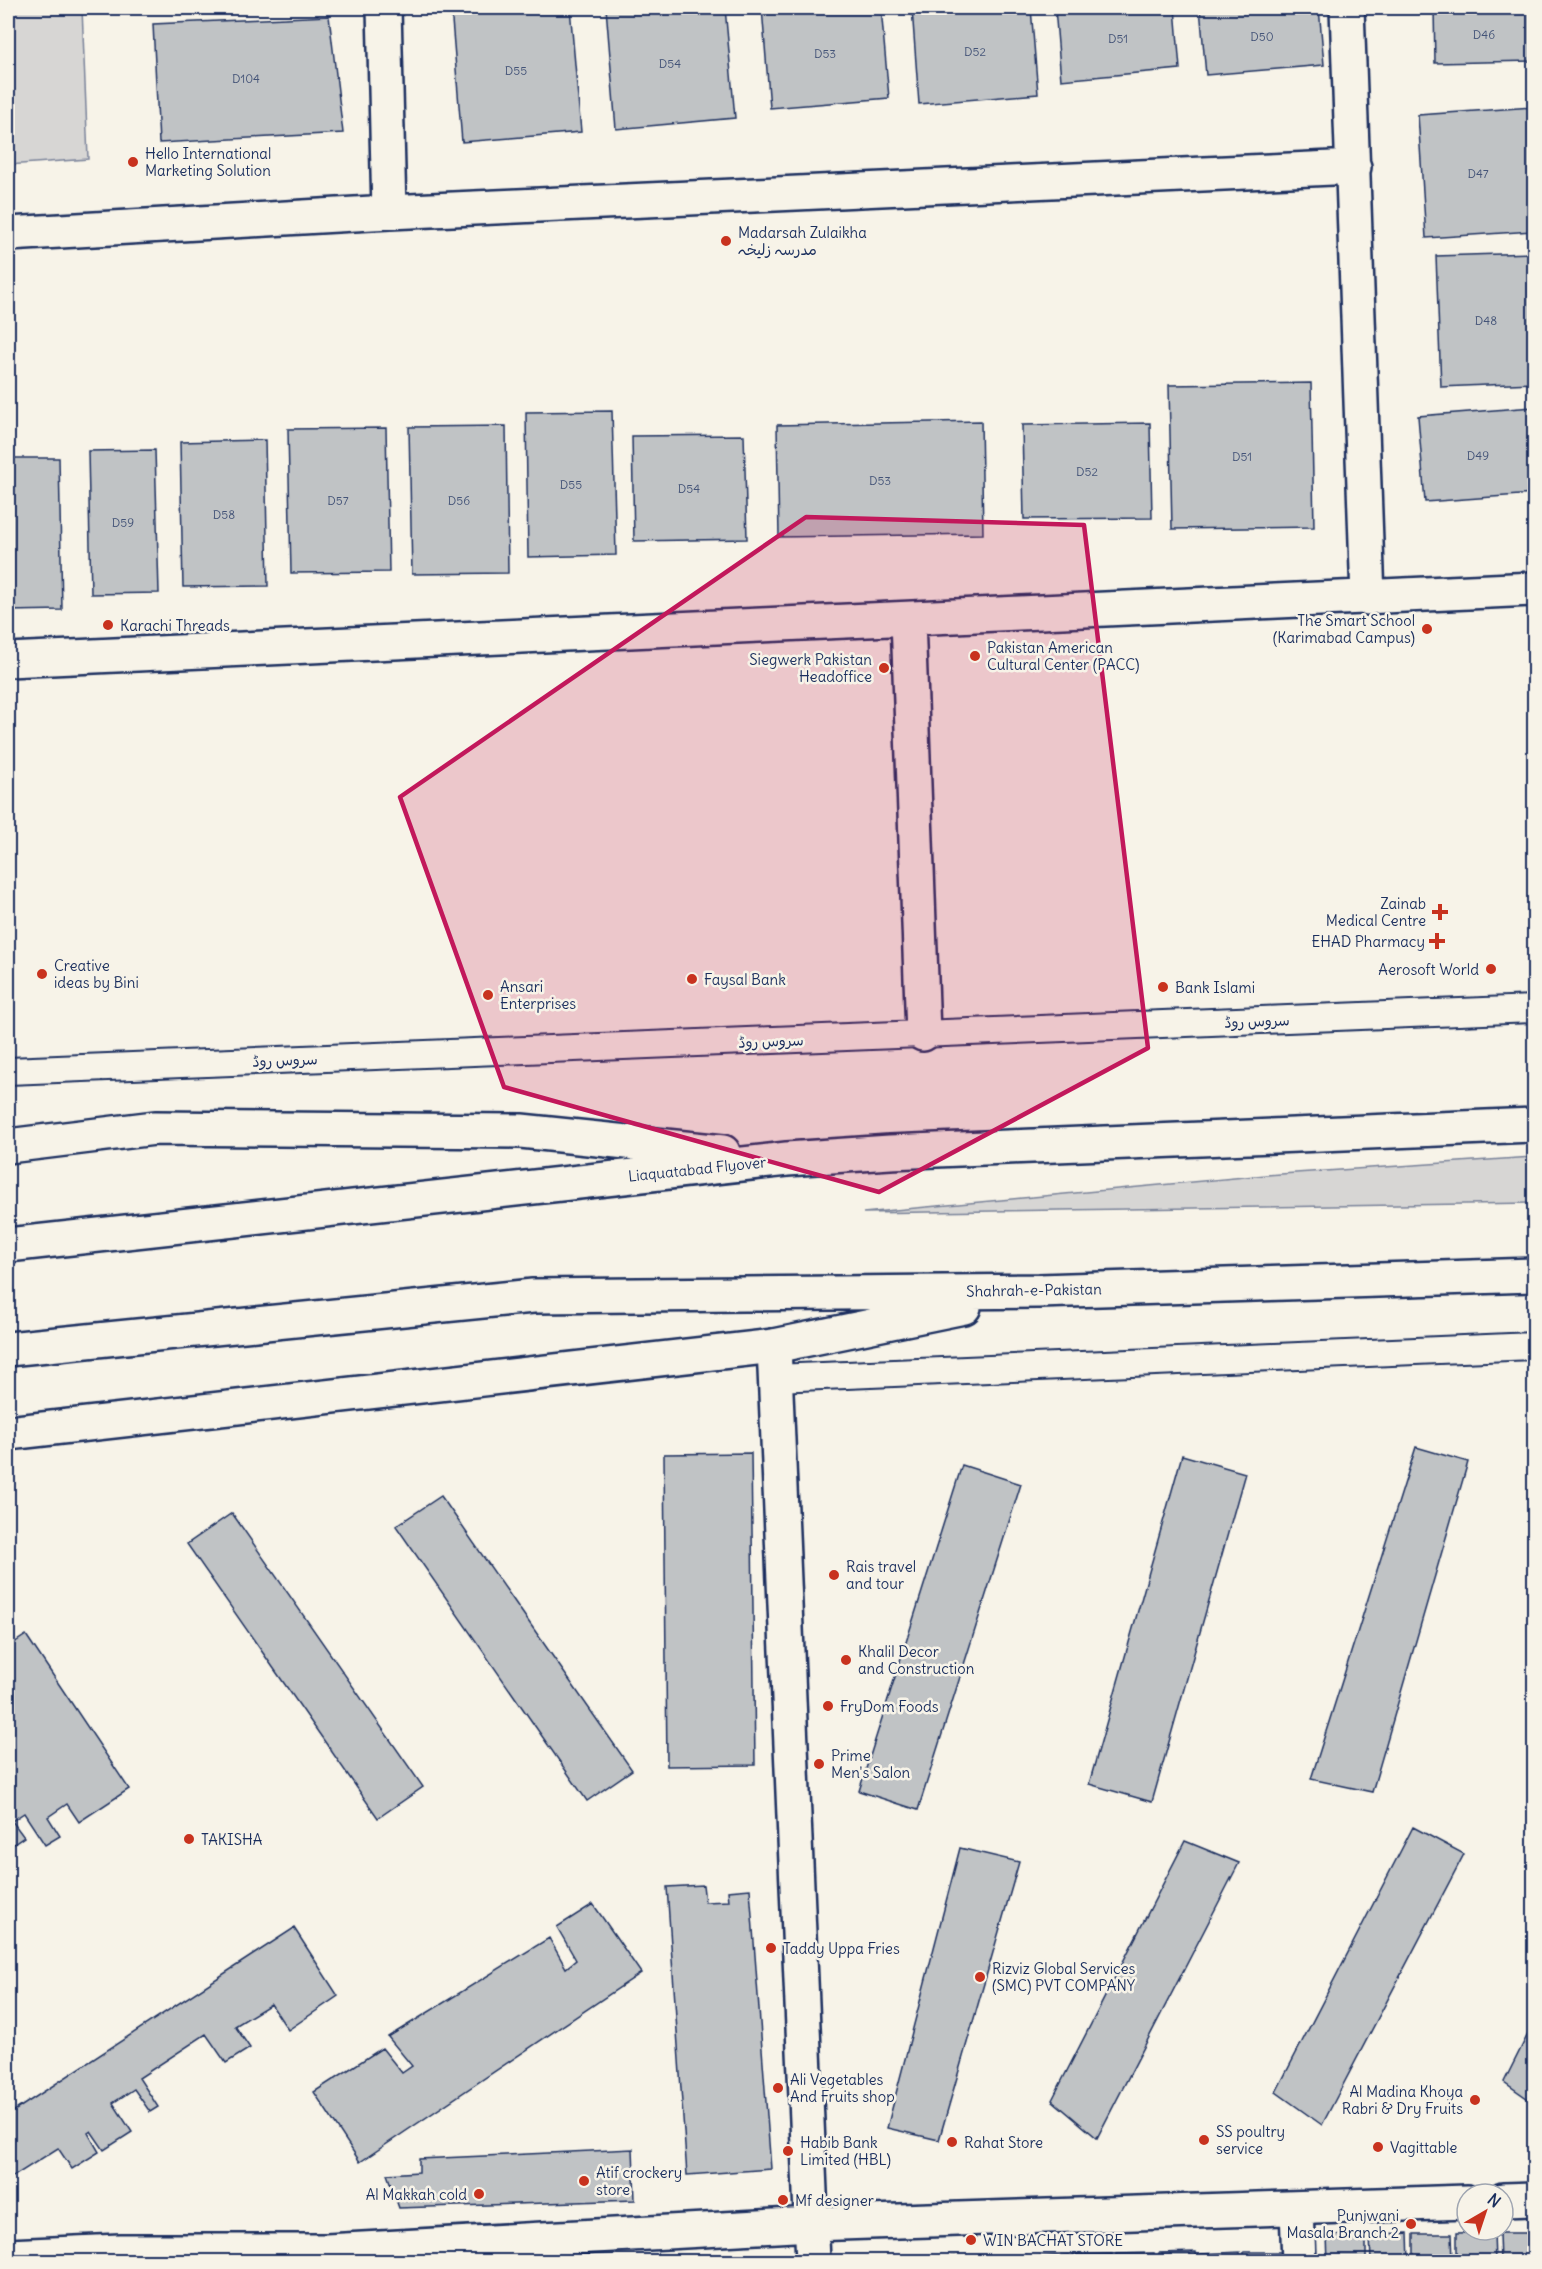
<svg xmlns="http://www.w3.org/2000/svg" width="1542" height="2269" font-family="Delius,'Playpen Sans Arabic',sans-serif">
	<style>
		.green { fill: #d7d6d4; stroke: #798299; stroke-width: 1.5 }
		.building { fill: #c0c3c5; stroke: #1b2f5e; stroke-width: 1.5 }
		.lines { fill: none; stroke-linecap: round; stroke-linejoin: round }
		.service-casing { stroke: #1b2f5e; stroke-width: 30 }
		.minor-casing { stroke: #1b2f5e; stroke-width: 38 }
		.trunk-casing { stroke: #1b2f5e; stroke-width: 38 }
		.service { stroke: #f7f3e8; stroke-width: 26 }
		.minor { stroke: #f7f3e8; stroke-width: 33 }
		.trunk { stroke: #f7f3e8; stroke-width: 33 }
		.marked { fill: #c2185b; fill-opacity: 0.2; stroke: #c2185b; stroke-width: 4.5; stroke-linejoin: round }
		.poi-dot { fill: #c8321e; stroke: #f7f3e8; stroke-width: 2 }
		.labels { text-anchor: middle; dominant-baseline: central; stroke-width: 5; stroke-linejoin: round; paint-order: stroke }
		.number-label { font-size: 12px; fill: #445478 }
		.poi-label { font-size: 15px; fill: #1b2f5e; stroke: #f7f3e8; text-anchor: start }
		.street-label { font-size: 15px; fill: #1b2f5e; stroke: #f7f3e8 }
	</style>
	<rect width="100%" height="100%" fill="#f7f3e8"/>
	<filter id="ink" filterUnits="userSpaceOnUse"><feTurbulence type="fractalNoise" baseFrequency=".0167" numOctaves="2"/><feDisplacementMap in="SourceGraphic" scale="12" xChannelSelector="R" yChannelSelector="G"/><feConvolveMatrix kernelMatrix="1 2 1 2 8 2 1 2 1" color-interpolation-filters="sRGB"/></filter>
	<g filter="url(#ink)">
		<path class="green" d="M 8,8 L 82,8 L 88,159 L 8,165 Z
			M 1534,1157 L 1534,1203 L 863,1213 L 1266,1175 Z"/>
		<path class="building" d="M 8,8 L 9,8 L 11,31 L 8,31 Z
			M 451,8 L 570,8 L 581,132 L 462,142 Z
			M 606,8 L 725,8 L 735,118 L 616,129 Z
			M 762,8 L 881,8 L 889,98 L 770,108 Z
			M 912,8 L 1031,8 L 1038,94 L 919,104 Z
			M 1055,8 L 1175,8 L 1180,69 L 1061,80 Z
			M 1200,8 L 1319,8 L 1324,65 L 1206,75 Z
			M 1434,8 L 1534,8 L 1534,61 L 1435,63 Z
			M 329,16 L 343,133 L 159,143 L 153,24 Z
			M 1534,107 L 1534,231 L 1426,238 L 1418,115 Z
			M 1534,253 L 1534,383 L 1441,387 L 1436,256 Z
			M 1311,383 L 1314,527 L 1172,529 L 1169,385 Z
			M 1534,407 L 1534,494 L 1425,502 L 1418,416 Z
			M 612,411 L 616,555 L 528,557 L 526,412 Z
			M 981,421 L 983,534 L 779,537 L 777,425 Z
			M 1150,423 L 1152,518 L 1024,519 L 1022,425 Z
			M 506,426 L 508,573 L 412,574 L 409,427 Z
			M 386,428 L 389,572 L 291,573 L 288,429 Z
			M 744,435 L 747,539 L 634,541 L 632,436 Z
			M 265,440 L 268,586 L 183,587 L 180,442 Z
			M 155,450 L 159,593 L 91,594 L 88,451 Z
			M 8,458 L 59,458 L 62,610 L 8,611 Z
			M 1416,1447 L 1468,1462 L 1372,1792 L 1311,1779 Z
			M 751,1453 L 755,1765 L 667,1766 L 664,1454 Z
			M 1182,1455 L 1245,1473 L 1152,1802 L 1089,1784 Z
			M 962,1465 L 1021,1484 L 918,1810 L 859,1791 Z
			M 441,1496 L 632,1770 L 587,1801 L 396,1526 Z
			M 232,1513 L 423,1787 L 378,1818 L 187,1544 Z
			M 26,1635 L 129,1789 L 79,1822 L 67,1804 L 48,1817 L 60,1836 L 45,1845 L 24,1813 L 12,1821 L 24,1837 L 8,1848 L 8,1647 Z
			M 1413,1827 L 1464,1854 L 1322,2125 L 1276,2092 Z
			M 1185,1841 L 1239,1863 L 1097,2138 L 1052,2100 Z
			M 960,1848 L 1019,1862 L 939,2140 L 887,2128 Z
			M 703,1885 L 705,1902 L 729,1901 L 728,1891 L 750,1889 L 771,2169 L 687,2175 L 667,1887 Z
			M 593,1904 L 641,1973 L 360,2162 L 314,2092 L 382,2048 L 402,2073 L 412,2066 L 388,2037 L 549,1938 L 566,1968 L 576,1960 L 557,1927 Z
			M 294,1928 L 338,1996 L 288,2030 L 271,2004 L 235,2026 L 250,2048 L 226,2063 L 206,2034 L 139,2078 L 158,2107 L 150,2112 L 134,2089 L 113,2103 L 132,2132 L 104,2150 L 91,2131 L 88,2133 L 99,2152 L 72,2169 L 58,2148 L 8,2180 L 8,2115 Z
			M 1534,2022 L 1534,2103 L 1504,2082 Z
			M 633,2149 L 635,2200 L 399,2208 L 387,2174 L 419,2172 L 419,2159 Z
			M 1494,2232 L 1495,2262 L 1457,2262 L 1457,2233 Z
			M 1408,2233 L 1409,2262 L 1371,2262 L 1370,2234 Z
			M 1499,2233 L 1534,2233 L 1534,2262 L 1500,2262 Z
			M 1414,2234 L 1452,2234 L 1453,2262 L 1414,2262 Z
			M 1327,2235 L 1366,2235 L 1366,2262 L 1328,2262 Z
			M 1196,2252 L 1197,2262 L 1159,2262 L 1159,2253 Z
			M 1240,2252 L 1240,2262 L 1201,2262 L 1201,2254 Z
			M 1244,2252 L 1282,2252 L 1282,2262 L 1244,2262 Z
			M 1154,2253 L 1154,2262 L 1116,2262 L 1116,2254 Z
			M 1112,2254 L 1112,2262 L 1074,2262 L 1073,2255 Z
			M 1026,2255 L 1026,2262 L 988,2262 L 988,2256 Z
			M 1069,2255 L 1069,2262 L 1030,2262 L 1030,2257 Z
			M 940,2256 L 940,2262 L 901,2262 L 901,2258 Z
			M 983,2256 L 983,2262 L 945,2262 L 944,2257 Z
			M 859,2258 L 897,2258 L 897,2262 L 859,2262 Z"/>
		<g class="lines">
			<g class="service-casing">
				<path id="service" d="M 8,1071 L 1534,1009
					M 775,1378 L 1534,1346"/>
			</g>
			<g class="minor-casing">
				<path id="minor" d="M 384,8 L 389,212
					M 1347,8 L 1368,598
					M 8,234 L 389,212 L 1354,167
					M 908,619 L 923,1034
					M 8,660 L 1534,589
					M 774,1346 L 813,2262
					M 1503,2200 L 1534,2199
					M 1297,2209 L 1299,2262
					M 8,2256 L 120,2251 L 327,2251 L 811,2224 L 1467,2202"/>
			</g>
			<g class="trunk-casing">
				<path id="trunk" d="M 8,1146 L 155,1128 L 521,1131 L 723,1152
					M 8,1245 L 787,1159 L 890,1152 L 1534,1125
					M 8,1349 L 533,1296 L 1039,1291 L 1534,1275
					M 8,1433 L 774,1346 L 964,1307"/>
			</g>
			<use href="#service" class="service"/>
			<use href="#minor" class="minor"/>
			<use href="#trunk" class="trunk"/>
		</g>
	</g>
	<path class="marked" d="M 806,517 L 1084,525 L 1148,1048 L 879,1192 L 504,1087 L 400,797 Z"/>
	<g class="poi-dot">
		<circle cx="133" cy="162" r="6"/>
		<circle cx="726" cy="241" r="6"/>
		<circle cx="108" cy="625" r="6"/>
		<circle cx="1427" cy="629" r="6"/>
		<circle cx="975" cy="656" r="6"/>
		<circle cx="884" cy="668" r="6"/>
		<path d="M1437 903h6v6h6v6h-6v6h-6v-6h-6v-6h6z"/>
		<path d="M1434 932h6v6h6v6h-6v6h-6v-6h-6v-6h6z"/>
		<circle cx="1491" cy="969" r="6"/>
		<circle cx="42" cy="974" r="6"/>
		<circle cx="692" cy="979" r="6"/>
		<circle cx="1163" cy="987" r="6"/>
		<circle cx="488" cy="995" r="6"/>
		<circle cx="834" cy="1575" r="6"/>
		<circle cx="846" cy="1660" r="6"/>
		<circle cx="828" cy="1706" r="6"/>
		<circle cx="819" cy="1764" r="6"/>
		<circle cx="189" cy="1839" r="6"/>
		<circle cx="771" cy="1948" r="6"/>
		<circle cx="980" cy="1977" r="6"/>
		<circle cx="778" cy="2088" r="6"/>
		<circle cx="1475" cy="2100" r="6"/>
		<circle cx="1204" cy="2140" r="6"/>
		<circle cx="952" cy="2142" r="6"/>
		<circle cx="1378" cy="2147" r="6"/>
		<circle cx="788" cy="2151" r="6"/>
		<circle cx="584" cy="2181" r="6"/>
		<circle cx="479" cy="2194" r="6"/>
		<circle cx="783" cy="2200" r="6"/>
		<circle cx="1411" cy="2224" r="6"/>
		<circle cx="971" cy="2240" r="6"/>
	</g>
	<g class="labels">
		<g class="number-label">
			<text x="1484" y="34">D46</text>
			<text x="1262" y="36">D50</text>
			<text x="1118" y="38">D51</text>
			<text x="975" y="51">D52</text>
			<text x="825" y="53">D53</text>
			<text x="670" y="63">D54</text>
			<text x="516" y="70">D55</text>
			<text x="246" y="78">D104</text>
			<text x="1478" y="173">D47</text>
			<text x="1486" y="320">D48</text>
			<text x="1478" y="455">D49</text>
			<text x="1242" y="456">D51</text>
			<text x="1087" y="471">D52</text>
			<text x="880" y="480">D53</text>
			<text x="571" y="484">D55</text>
			<text x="689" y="488">D54</text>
			<text x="338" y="500">D57</text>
			<text x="459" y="500">D56</text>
			<text x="224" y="514">D58</text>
			<text x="123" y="522">D59</text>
		</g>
		<g class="poi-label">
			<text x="145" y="153">Hello International<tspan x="145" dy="17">Marketing Solution</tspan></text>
			<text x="738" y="232">Madarsah Zulaikha<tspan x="738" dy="17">مدرسہ زلیخہ</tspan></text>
			<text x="1415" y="620" text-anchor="end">The Smart School<tspan x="1415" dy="17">(Karimabad Campus)</tspan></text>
			<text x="120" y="625">Karachi Threads</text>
			<text x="987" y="647">Pakistan American<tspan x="987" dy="17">Cultural Center (PACC)</tspan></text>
			<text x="872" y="659" text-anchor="end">Siegwerk Pakistan<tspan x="872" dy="17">Headoffice</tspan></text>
			<text x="1426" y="903" text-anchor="end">Zainab<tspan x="1426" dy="17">Medical Centre</tspan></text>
			<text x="1425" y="941" text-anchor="end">EHAD Pharmacy</text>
			<text x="54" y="965">Creative<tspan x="54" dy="17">ideas by Bini</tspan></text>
			<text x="1479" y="969" text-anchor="end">Aerosoft World</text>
			<text x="704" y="979">Faysal Bank</text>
			<text x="500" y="986">Ansari<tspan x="500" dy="17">Enterprises</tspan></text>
			<text x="1175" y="987">Bank Islami</text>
			<text x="846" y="1566">Rais travel<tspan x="846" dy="17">and tour</tspan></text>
			<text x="858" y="1651">Khalil Decor<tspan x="858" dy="17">and Construction</tspan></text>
			<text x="840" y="1706">FryDom Foods</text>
			<text x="831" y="1755">Prime<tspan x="831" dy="17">Men's Salon</tspan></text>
			<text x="201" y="1839">TAKISHA</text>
			<text x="783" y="1948">Taddy Uppa Fries</text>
			<text x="992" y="1968">Rizviz Global Services<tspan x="992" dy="17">(SMC) PVT COMPANY</tspan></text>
			<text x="790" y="2079">Ali Vegetables<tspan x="790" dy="17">And Fruits shop</tspan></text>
			<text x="1463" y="2091" text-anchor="end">Al Madina Khoya<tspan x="1463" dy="17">Rabri &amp; Dry Fruits</tspan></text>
			<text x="1216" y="2131">SS poultry<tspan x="1216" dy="17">service</tspan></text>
			<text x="800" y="2142">Habib Bank<tspan x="800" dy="17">Limited (HBL)</tspan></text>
			<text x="964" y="2142">Rahat Store</text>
			<text x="1390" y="2147">Vagittable</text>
			<text x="596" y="2172">Atif crockery<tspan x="596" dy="17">store</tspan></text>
			<text x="467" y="2194" text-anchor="end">Al Makkah cold</text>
			<text x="795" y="2200">Mf designer</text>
			<text x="1399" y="2215" text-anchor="end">Punjwani<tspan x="1399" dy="17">Masala Branch 2</tspan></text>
			<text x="983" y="2240">WIN BACHAT STORE</text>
		</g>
		<g class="street-label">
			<text transform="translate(1257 1021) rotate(-2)">سروس روڈ</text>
			<text transform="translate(771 1041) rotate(-2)">سروس روڈ</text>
			<text transform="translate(285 1060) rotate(-2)">سروس روڈ</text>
			<text transform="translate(697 1169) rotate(-6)">Liaquatabad Flyover</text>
			<text transform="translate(1034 1290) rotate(-1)">Shahrah-e-Pakistan</text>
		</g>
	</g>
	<rect width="1542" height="2269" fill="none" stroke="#f7f3e8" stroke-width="30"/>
	<rect x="15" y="15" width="1512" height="2239" fill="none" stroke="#1b2f5e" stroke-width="2" filter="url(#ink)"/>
	<g transform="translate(1485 2212) rotate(39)"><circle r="28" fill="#f7f3e8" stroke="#9fa5b1" stroke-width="1.5"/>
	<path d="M0-4.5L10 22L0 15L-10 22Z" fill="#c8321e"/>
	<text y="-9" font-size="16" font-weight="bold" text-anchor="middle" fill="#1b2f5e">N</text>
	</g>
</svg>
